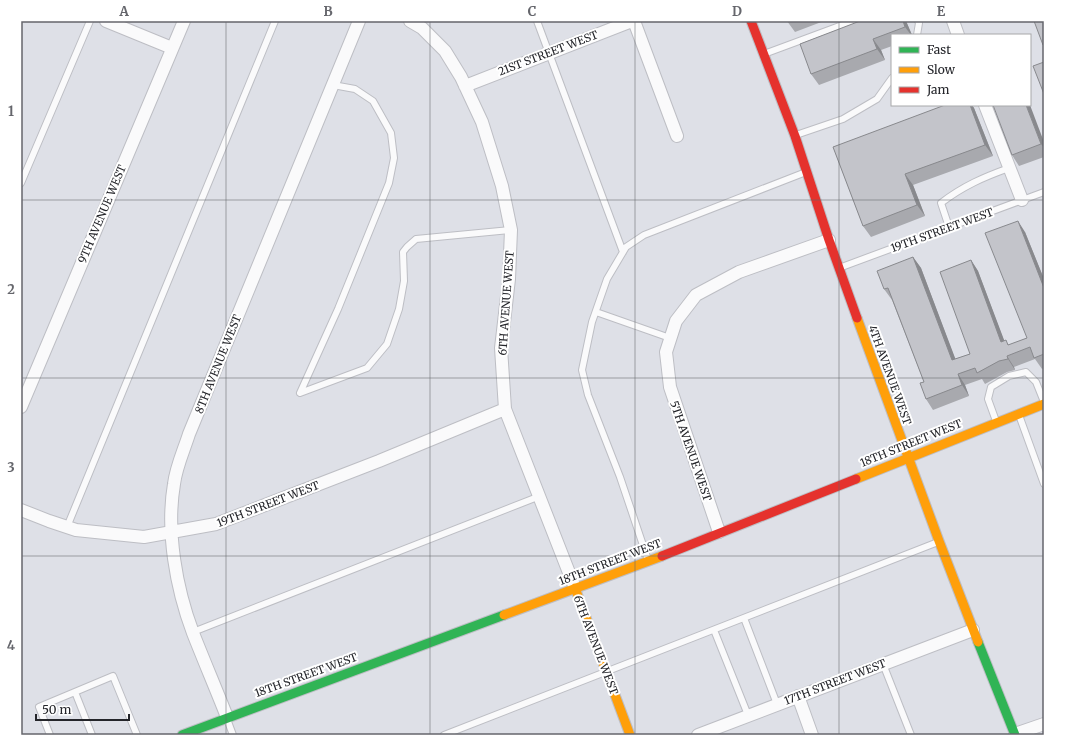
<svg xmlns="http://www.w3.org/2000/svg" width="1065" height="756" font-family="Merriweather,serif">
	<style>
		.lines { fill: none; stroke-linecap: round; stroke-linejoin: round }
		.lane-casing { stroke: #bdbec4; stroke-width: 8 }
		.street-casing { stroke: #bdbec4; stroke-width: 14 }
		.fast-casing { stroke: #bdbec4; stroke-width: 11 }
		.slow-casing { stroke: #bdbec4; stroke-width: 11 }
		.jam-casing { stroke: #bdbec4; stroke-width: 11 }
		.lane { stroke: #fafafb; stroke-width: 6 }
		.street { stroke: #fafafb; stroke-width: 12 }
		.fast { stroke: #30b455; stroke-width: 9 }
		.slow { stroke: #ff9f0a; stroke-width: 9 }
		.jam { stroke: #e5322d; stroke-width: 9 }
		.wall { fill: #a8a9ae }
		.shaded-wall { fill: #88898d }
		.building { fill: #c3c4ca; stroke: #88898d }
		.grid { fill: none; stroke: #65666c; stroke-width: 1; stroke-opacity: 0.55 }
		.labels { text-anchor: middle; dominant-baseline: central; stroke-width: 4; stroke-linejoin: round; paint-order: stroke }
		.street-label { font-size: 11px; fill: #24252a; stroke: #fff }
		.neatline { fill: none; stroke: #65666c; stroke-width: 1.5 }
		.grid-label { font-size: 13px; text-anchor: middle; font-weight: bold; fill: #65666c }
	</style>
	<rect width="100%" height="100%" fill="#dee0e7"/>
	<g class="lines">
		<g class="lane-casing">
			<path id="lane" d="M 537,21 L 623,252
				M 917,35 L 919,23 L 918,21
				M 764,54 L 853,21
				M 333,85 L 355,89 L 373,101 L 391,133 L 394,158 L 389,183 L 338,309 L 300,393 L 367,368 L 387,344 L 399,309 L 404,281 L 403,252 L 407,247 L 416,239 L 511,230
				M 796,135 L 843,119 L 877,99 L 892,78
				M 21,183 L 90,21
				M 949,227 L 941,203 C 963,186 984,177 1009,168
				M 839,268 L 1044,192
				M 596,312 L 670,338
				M 1019,415 L 1044,484
				M 996,421 L 988,399 L 991,387 L 1009,376 L 1026,372 L 1036,382 L 1044,402
				M 67,527 L 275,21
				M 648,560 L 620,477 L 588,395 L 582,370 L 592,322 L 607,279 L 626,247 L 644,235 L 806,172
				M 744,618 L 777,704
				M 714,630 L 748,715
				M 193,632 L 540,496
				M 883,664 L 911,735
				M 75,692 L 92,735
				M 227,719 L 233,735
				M 50,735 L 39,707 L 113,676 L 137,735
				M 444,735 L 938,542"/>
		</g>
		<g class="street-casing">
			<path id="street" d="M 106,21 L 172,48
				M 410,21 L 422,28 L 445,51 L 461,77 L 482,122 L 502,186 L 511,230 L 509,279 L 501,348 L 505,409 L 575,588
				M 634,21 L 677,136
				M 953,21 L 958,35
				M 465,86 L 632,21
				M 985,105 L 1022,200
				M 21,407 L 184,21
				M 21,510 L 49,521 L 76,530 L 144,537 L 216,524 L 379,461 L 505,409
				M 719,532 L 670,387 L 666,352 L 676,321 L 696,295 L 739,272 L 829,240
				M 798,696 L 812,735
				M 227,717 C 216,689 204,661 193,633 C 176,588 166,531 174,484 C 176,467 184,450 189,434 L 359,21
				M 1015,734 L 1044,724
				M 698,735 L 973,630"/>
		</g>
		<g class="fast-casing">
			<path id="fast" d="M 978,642 L 1015,735
				M 182,735 L 504,615"/>
		</g>
		<g class="slow-casing">
			<path id="slow" d="M 857,318 L 939,541 L 978,642
				M 856,479 L 1044,404
				M 575,588 L 630,735
				M 504,615 L 662,556"/>
		</g>
		<g class="jam-casing">
			<path id="jam" d="M 751,21 L 795,136 L 829,240 L 857,318
				M 662,556 L 856,479"/>
		</g>
		<use href="#lane" class="lane"/>
		<use href="#street" class="street"/>
		<use href="#fast" class="fast"/>
		<use href="#slow" class="slow"/>
		<use href="#jam" class="jam"/>
	</g>
	<path class="wall" d="M 787,21 L 824,21 L 795,32 Z
		M 860,21 L 906,21 L 912,35 L 892,35 L 892,46 L 881,50 L 885,60 L 819,85 L 811,74 Z
		M 970,105 L 972,105 L 974,108 L 993,156 L 913,185 L 925,216 L 871,237 L 863,226 L 833,147 Z
		M 1044,142 L 1044,157 L 1019,166 L 1012,155 Z
		M 1025,232 L 1044,279 L 1044,368 L 1042,369 L 1035,359 L 1014,367 L 1015,370 L 1007,372 L 985,384 L 982,379 L 965,385 L 969,396 L 933,410 L 926,399 L 924,382 L 892,300 L 884,289 L 913,257 L 921,268 L 955,359 L 970,354 L 971,260 L 978,271 L 1004,341 L 1009,345 L 1027,338 Z"/>
	<path class="shaded-wall" d="M 903,21 L 906,21 L 912,35 L 911,35 L 905,27 Z
		M 873,39 L 881,50 L 885,60 L 877,49 Z
		M 970,105 L 972,105 L 974,108 L 993,156 L 985,145 Z
		M 1026,105 L 1030,105 L 1044,142 L 1044,148 L 1041,144 Z
		M 905,174 L 913,185 L 925,216 L 917,205 Z
		M 1018,221 L 1025,232 L 1044,279 L 1044,288 Z
		M 913,257 L 921,268 L 960,371 L 952,360 Z
		M 971,260 L 978,271 L 1009,353 L 1001,342 Z
		M 1007,356 L 1014,367 L 1015,370 L 1008,359 Z
		M 958,374 L 965,385 L 969,396 L 962,385 Z"/>
	<path class="building" d="M 860,21 L 903,21 L 905,27 L 873,39 L 877,49 L 811,74 L 800,44 Z
		M 1034,21 L 1044,21 L 1044,44 L 1043,45 Z
		M 1044,62 L 1044,94 L 1033,66 Z
		M 945,105 L 970,105 L 985,145 L 905,174 L 917,205 L 863,226 L 833,147 Z
		M 993,105 L 1026,105 L 1041,144 L 1012,155 Z
		M 1018,221 L 1044,288 L 1044,354 L 1034,358 L 1030,347 L 1007,356 L 1008,359 L 999,361 L 977,373 L 975,368 L 958,374 L 962,385 L 926,399 L 920,383 L 924,382 L 888,288 L 884,289 L 877,271 L 913,257 L 952,360 L 970,354 L 940,272 L 971,260 L 1001,342 L 1006,340 L 1008,345 L 1027,338 L 985,233 Z"/>
	<path class="grid" d="M 226,21 L 226,735M 430,21 L 430,735M 635,21 L 635,735M 839,21 L 839,735M 21,200 L 1044,200M 21,378 L 1044,378M 21,556 L 1044,556"/>
	<g class="labels">
		<g class="street-label">
			<text transform="translate(548 53) rotate(-21)">21ST STREET WEST</text>
			<text transform="translate(102 214) rotate(-67)">9TH AVENUE WEST</text>
			<text transform="translate(942 230) rotate(-20)">19TH STREET WEST</text>
			<text transform="translate(506 303) rotate(-86)">6TH AVENUE WEST</text>
			<text transform="translate(218 364) rotate(-68)">8TH AVENUE WEST</text>
			<text transform="translate(890 375) rotate(70)">4TH AVENUE WEST</text>
			<text transform="translate(911 443) rotate(-22)">18TH STREET WEST</text>
			<text transform="translate(691 451) rotate(71)">5TH AVENUE WEST</text>
			<text transform="translate(268 504) rotate(-21)">19TH STREET WEST</text>
			<text transform="translate(610 562) rotate(-21)">18TH STREET WEST</text>
			<text transform="translate(596 645) rotate(69)">6TH AVENUE WEST</text>
			<text transform="translate(306 675) rotate(-20)">18TH STREET WEST</text>
			<text transform="translate(835 682) rotate(-21)">17TH STREET WEST</text>
		</g>
	</g>
	<rect width="1065" height="756" fill="none" stroke="#ffffff" stroke-width="44"/>
	<rect x="891" y="34" width="140" height="72" fill="#ffffff" stroke="#a7a8aa"/>
	<rect x="899" y="47" width="20" height="6" fill="#30b455" stroke="#a7a8aa"/>
	<text x="927" y="54" font-size="12" fill="#24252a">Fast</text>
	<rect x="899" y="67" width="20" height="6" fill="#ff9f0a" stroke="#a7a8aa"/>
	<text x="927" y="74" font-size="12" fill="#24252a">Slow</text>
	<rect x="899" y="87" width="20" height="6" fill="#e5322d" stroke="#a7a8aa"/>
	<text x="927" y="94" font-size="12" fill="#24252a">Jam</text>
	<path d="M36 714v6h93v-6" fill="none" stroke="#24252a" stroke-width="2"/>
	<text x="42" y="714" font-size="12" fill="#24252a" stroke="#ffffff" stroke-width="3" paint-order="stroke">50 m</text>
	<rect x="22" y="22" width="1021" height="712" class="neatline"/>
	<g class="grid-label">
		<text x="124" y="16">A</text>
		<text x="328" y="16">B</text>
		<text x="532" y="16">C</text>
		<text x="737" y="16">D</text>
		<text x="941" y="16">E</text>
		<text x="11" y="116">1</text>
		<text x="11" y="294">2</text>
		<text x="11" y="472">3</text>
		<text x="11" y="650">4</text>
	</g>
</svg>
